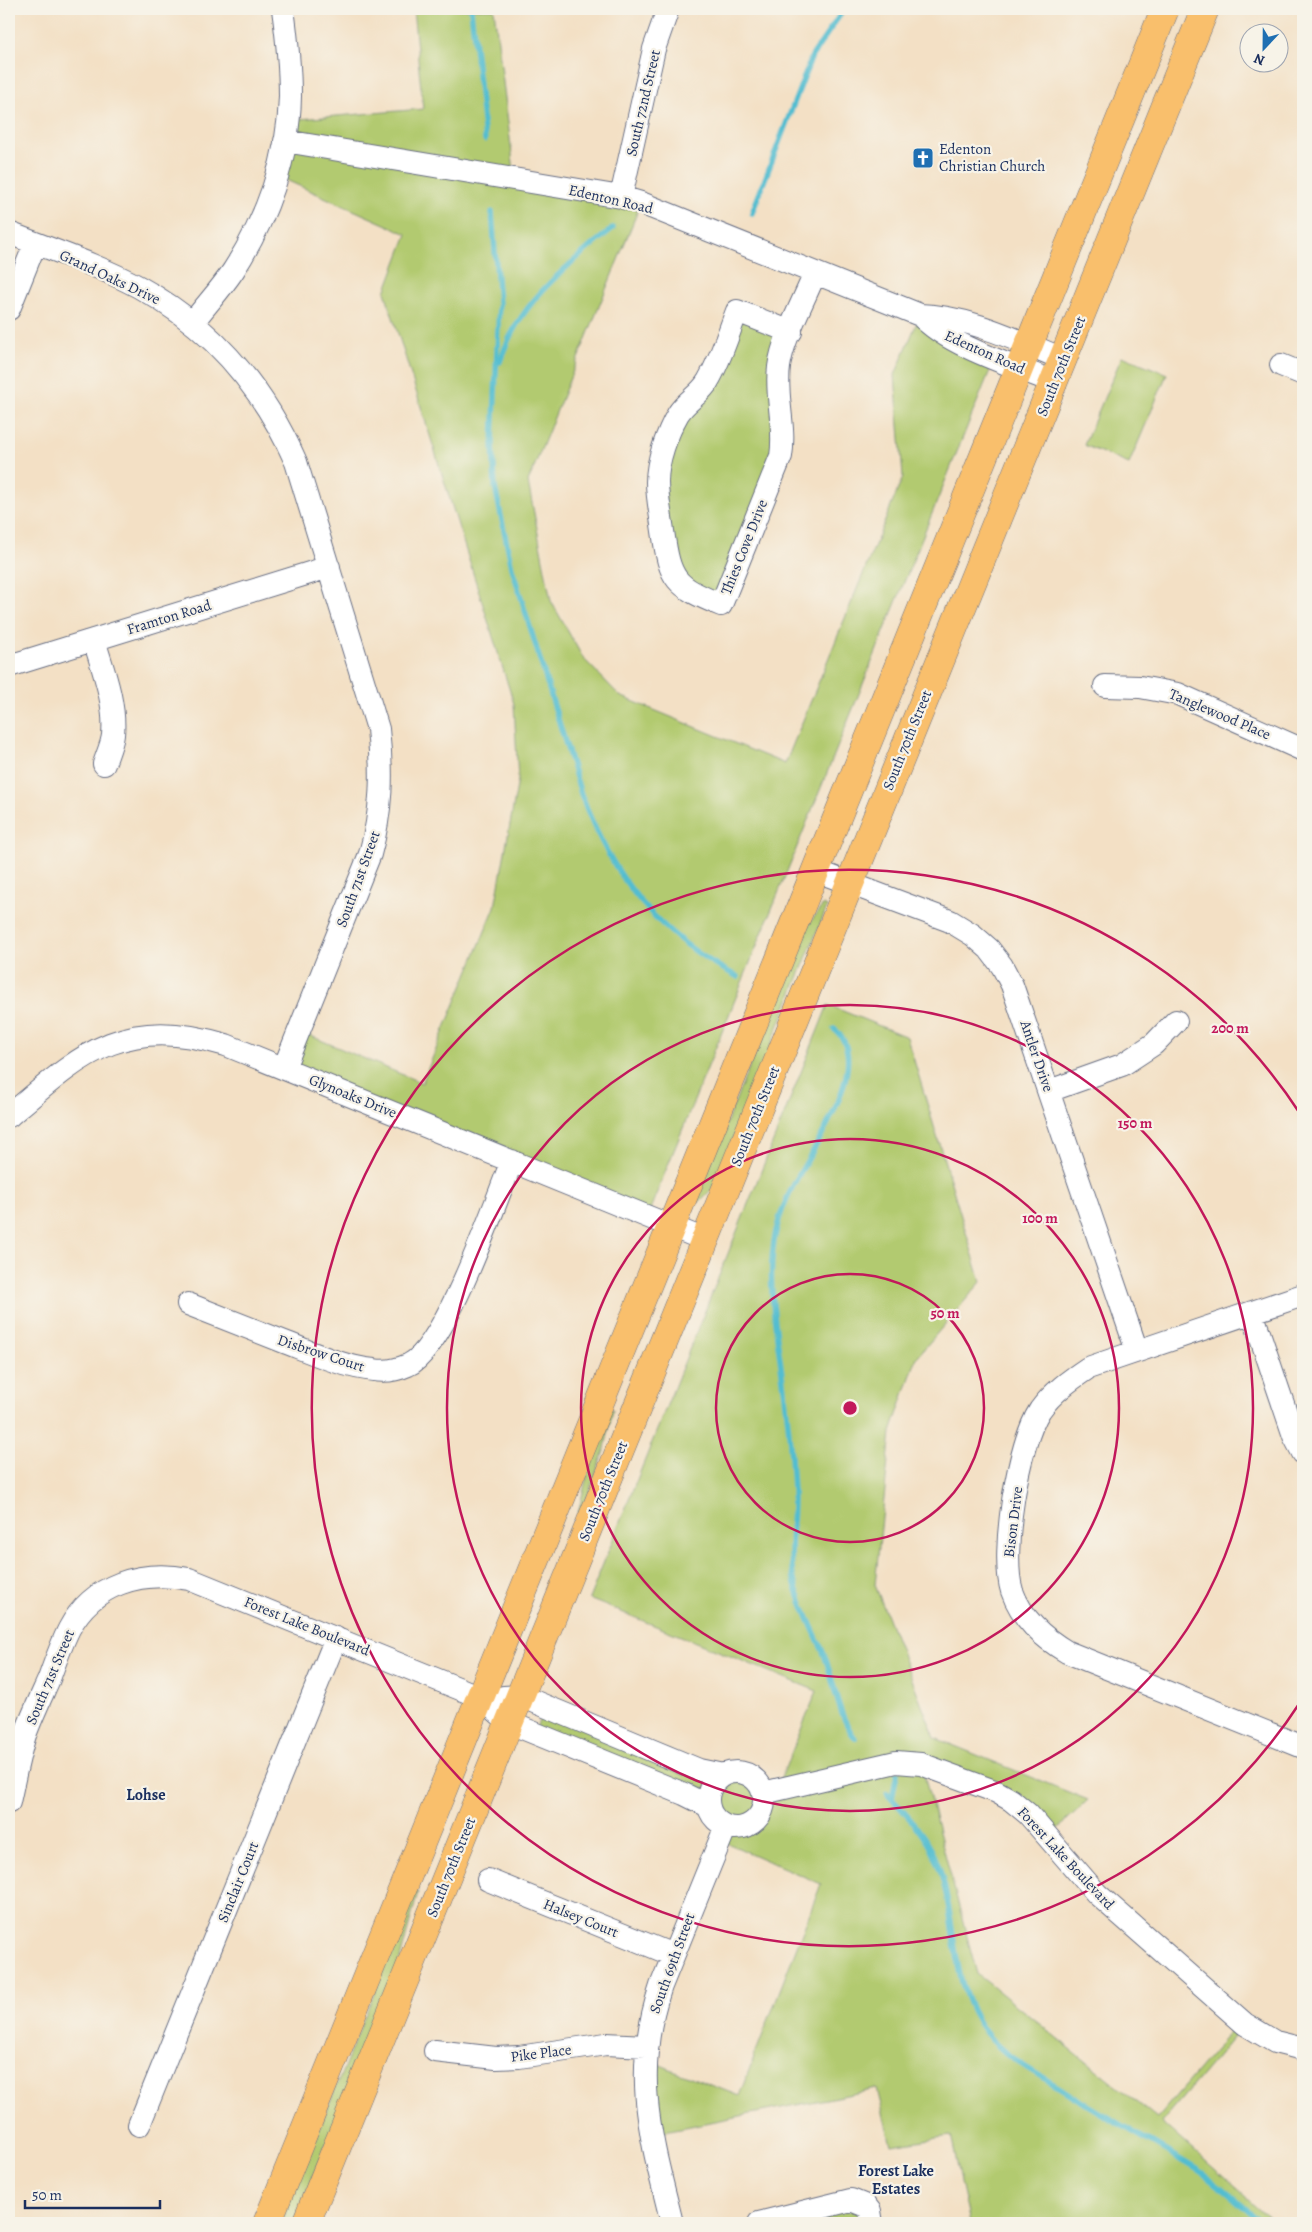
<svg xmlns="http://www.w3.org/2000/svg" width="1312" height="2232" font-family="Alegreya,serif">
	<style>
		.green { fill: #b2ca70; stroke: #667c67 }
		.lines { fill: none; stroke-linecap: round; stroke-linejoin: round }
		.stream { stroke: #53bdd0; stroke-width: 5.5 }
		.minor-casing { stroke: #676d82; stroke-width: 24 }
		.major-casing { stroke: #676d82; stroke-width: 29 }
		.minor { stroke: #fff; stroke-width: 22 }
		.major { stroke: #f9bf6c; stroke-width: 28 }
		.ring { fill: none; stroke: #c2185b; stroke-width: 2.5 }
		.labels { text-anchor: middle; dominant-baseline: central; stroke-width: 4.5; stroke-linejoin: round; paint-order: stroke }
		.street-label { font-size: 15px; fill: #1b2f5e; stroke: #f7f3e8 }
		.poi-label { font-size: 15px; fill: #1b2f5e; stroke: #f7f3e8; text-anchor: start }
		.neighbourhood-label { font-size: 16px; font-weight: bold; fill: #1b2f5e; stroke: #f7f3e8 }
		.centre { fill: #c2185b; stroke: #f7f3e8; stroke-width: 2.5 }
		.ring-label { font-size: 15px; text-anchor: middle; font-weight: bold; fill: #c2185b; stroke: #f7f3e8; stroke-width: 4.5; stroke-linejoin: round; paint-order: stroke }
	</style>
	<rect width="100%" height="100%" fill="#f7f3e8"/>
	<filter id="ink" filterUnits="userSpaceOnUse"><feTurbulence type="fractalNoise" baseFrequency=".02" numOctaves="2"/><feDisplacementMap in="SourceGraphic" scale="10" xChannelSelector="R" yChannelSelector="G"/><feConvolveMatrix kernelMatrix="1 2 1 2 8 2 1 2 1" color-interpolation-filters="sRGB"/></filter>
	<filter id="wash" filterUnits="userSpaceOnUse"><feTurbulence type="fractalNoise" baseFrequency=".0096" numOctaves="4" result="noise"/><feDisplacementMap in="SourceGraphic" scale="20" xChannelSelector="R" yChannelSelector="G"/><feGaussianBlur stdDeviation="1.12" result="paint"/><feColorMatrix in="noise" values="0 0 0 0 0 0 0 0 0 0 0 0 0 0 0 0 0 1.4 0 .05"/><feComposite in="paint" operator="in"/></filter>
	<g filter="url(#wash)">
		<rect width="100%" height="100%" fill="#f3e0c5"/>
		<path class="green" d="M 413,9 L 494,9 L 515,179 L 641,203 L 528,482 L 551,601 L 583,658 L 620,696 L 785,764 L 903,477 L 895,375 L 920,315 L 995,358 L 647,1217 L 284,1068 L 299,1031 L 422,1083 L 495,907 L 518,780 L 514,704 L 385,292 L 407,234 L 277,176 L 287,120 L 423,109 Z
			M 737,311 L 791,332 L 783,422 L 721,605 L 682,585 L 657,483 Z
			M 1122,356 L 1167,374 L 1129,464 L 1084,445 Z
			M 823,905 L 827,907 L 712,1189 L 699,1202 L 695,1200 L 806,928 Z
			M 828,1005 L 907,1037 L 981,1282 L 917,1357 L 891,1432 L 875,1585 L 935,1738 L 1088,1800 L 1048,1838 L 1028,1814 L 921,1764 L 977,1974 L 1157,2118 L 1241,2020 L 1245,2024 L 1162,2122 L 1275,2223 L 970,2223 L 951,2136 L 891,2145 L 877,2089 L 650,2134 L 645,2059 L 739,2096 L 821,1884 L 720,1840 L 720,1823 L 711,1813 L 534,1733 L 545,1706 L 729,1773 L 748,1775 L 761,1787 L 776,1790 L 817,1691 L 589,1599 Z
			M 611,1408 L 613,1410 L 605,1448 L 581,1514 L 578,1513 L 590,1463 Z
			M 415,1892 L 418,1892 L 399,1963 L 294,2223 L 281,2223 Z
			M 851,2200 L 872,2223 L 759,2223 Z"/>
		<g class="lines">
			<path class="stream" d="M 471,9 L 485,140
				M 492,212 L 499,303 L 493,443 L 495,487 L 512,568 L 581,794 C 612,878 657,935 738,977
				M 752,213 L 812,56 L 844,9
				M 500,362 C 518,302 567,266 613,228
				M 834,1029 C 875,1061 813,1148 795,1182 C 787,1197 780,1214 776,1231 C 766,1276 775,1321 781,1366 C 787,1407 791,1448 793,1490 C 794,1520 787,1554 795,1584 C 802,1609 816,1633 825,1657 C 835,1685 837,1713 855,1738
				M 887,1794 C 905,1812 925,1834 935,1857 C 959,1914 947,1983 986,2033 C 1006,2059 1038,2074 1065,2091 C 1108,2119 1154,2143 1198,2170 C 1221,2185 1241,2205 1262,2223
				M 892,1799 L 897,1773"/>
		</g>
	</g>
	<g filter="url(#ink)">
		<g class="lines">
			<g class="minor-casing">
				<path id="minor" d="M 285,141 L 621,197 L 641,203 L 920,315 C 969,316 1018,341 1063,359
					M 621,197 L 654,49 L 668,9
					M 9,233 C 52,250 98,265 139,287 C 212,327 263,387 296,462 L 378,729 C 383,773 382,811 370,854 L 284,1068
					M 9,309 L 35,244
					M 920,315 C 948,346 1014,366 1054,382
					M 193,322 C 206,305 221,289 233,271 C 266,220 289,158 290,96 C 290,67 287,38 283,9
					M 791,332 L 737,311 C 728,334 721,359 708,381 C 701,394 686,401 678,414 C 667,433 657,461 657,482 C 657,498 661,515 663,531 C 670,581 675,586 721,605 L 781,456 C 786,426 775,397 779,367 C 783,337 804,301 815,273
					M 1281,365 L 1303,374
					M 94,640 C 103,670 116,703 113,735 C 112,744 107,755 104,764
					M 9,666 L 329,567
					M 1105,686 L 1140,687 L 1178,694 L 1303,750
					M 814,870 L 950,921 L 973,935 L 989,949 L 1002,966 L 1012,985 L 1137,1351
					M 1049,1091 L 1122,1065 L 1154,1044 L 1176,1021
					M 9,1116 C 83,1053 123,1014 226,1045 L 705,1240
					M 1303,1295 L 1088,1368 C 1070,1380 1053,1392 1040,1410 C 1018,1443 1000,1554 1012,1591 C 1022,1619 1042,1637 1067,1652 L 1303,1747
					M 188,1304 C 221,1317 254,1330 287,1343 C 315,1354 344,1367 374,1370 C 385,1372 397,1370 408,1365 C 445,1350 495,1202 512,1161
					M 1252,1312 L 1294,1436 L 1303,1453
					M 504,1697 L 521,1696 L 699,1770 L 723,1775
					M708 1800a28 28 0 1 1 56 0a28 28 0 1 1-56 0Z
					M 763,1793 L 896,1762 L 921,1764 L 997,1792 L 1011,1800 L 1028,1814 L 1097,1894 L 1245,2024 L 1275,2042 L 1303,2049
					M 9,1802 C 14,1780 18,1757 25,1735 C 32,1716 41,1697 49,1679 C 55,1662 61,1645 69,1629 C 93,1583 142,1570 189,1579 L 480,1697 L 510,1723 L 684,1794 L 708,1806
					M 488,1880 L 673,1955
					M 435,2051 L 496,2058 L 519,2057 L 606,2044 L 646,2046
					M 139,2125 L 336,1638
					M 672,2223 C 651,2138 631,2074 661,1986 L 726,1826
					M 759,2223 L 851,2200 L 866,2206 L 870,2211 L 872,2223"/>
			</g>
			<g class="major-casing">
				<path id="major" d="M 267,2223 L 1165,9
					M 306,2223 L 1205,9"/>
			</g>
			<use href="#minor" class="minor"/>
			<use href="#major" class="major"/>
		</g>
	</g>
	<g class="ring">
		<circle cx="850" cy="1408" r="134"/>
		<circle cx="850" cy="1408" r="269"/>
		<circle cx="850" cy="1408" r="403"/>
		<path d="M1301 1701A538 538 0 1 1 1301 1115"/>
	</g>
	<defs>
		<g id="church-square" transform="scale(1.125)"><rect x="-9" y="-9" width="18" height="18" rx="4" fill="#1f6fb2" stroke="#f7f3e8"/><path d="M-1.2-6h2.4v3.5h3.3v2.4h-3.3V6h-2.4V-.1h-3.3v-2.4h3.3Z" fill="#fff"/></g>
	</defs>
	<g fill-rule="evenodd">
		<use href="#church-square" x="923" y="158"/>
	</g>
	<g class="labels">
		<g class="street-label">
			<text transform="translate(643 103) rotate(-77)">South 72nd Street</text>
			<text transform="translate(611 199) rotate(13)">Edenton Road</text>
			<text transform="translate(110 277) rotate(25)">Grand Oaks Drive</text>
			<text transform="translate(985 352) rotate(24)">Edenton Road</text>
			<text transform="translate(1061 366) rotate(-68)">South 70th Street</text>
			<text transform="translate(744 547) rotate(-68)">Thies Cove Drive</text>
			<text transform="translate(169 617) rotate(-17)">Framton Road</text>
			<text transform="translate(1220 714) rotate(23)">Tanglewood Place</text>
			<text transform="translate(907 740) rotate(-68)">South 70th Street</text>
			<text transform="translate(358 879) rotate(-70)">South 71st Street</text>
			<text transform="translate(1037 1056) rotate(71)">Antler Drive</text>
			<text transform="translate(353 1096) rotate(22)">Glynoaks Drive</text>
			<text transform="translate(755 1116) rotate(-68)">South 70th Street</text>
			<text transform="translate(321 1353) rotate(18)">Disbrow Court</text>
			<text transform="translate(603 1491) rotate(-68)">South 70th Street</text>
			<text transform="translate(1013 1522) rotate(-83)">Bison Drive</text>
			<text transform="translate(307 1626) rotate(22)">Forest Lake Boulevard</text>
			<text transform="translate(50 1677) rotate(-67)">South 71st Street</text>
			<text transform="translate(1066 1858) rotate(47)">Forest Lake Boulevard</text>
			<text transform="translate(451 1867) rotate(-68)">South 70th Street</text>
			<text transform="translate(238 1882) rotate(-68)">Sinclair Court</text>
			<text transform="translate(581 1918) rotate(22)">Halsey Court</text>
			<text transform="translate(672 1963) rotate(-70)">South 69th Street</text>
			<text transform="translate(541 2053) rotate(-7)">Pike Place</text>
		</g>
		<g class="poi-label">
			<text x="939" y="149">Edenton<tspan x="939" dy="17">Christian Church</tspan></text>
		</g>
		<g class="neighbourhood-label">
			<text x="146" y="1795">Lohse</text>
			<text x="896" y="2171">Forest Lake<tspan x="896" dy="18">Estates</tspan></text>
		</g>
	</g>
	<circle cx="850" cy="1408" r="8" class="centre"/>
	<g class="ring-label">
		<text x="1230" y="1033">200 m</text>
		<text x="1135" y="1128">150 m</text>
		<text x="1040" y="1223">100 m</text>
		<text x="945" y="1318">50 m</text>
	</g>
	<rect width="1312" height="2232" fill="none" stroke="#f7f3e8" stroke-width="30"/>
	<g transform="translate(1264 48) rotate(202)"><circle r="24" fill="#f7f3e8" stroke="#9fa5b1"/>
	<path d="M0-4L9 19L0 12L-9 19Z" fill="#1f6fb2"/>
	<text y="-8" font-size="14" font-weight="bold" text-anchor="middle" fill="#1b2f5e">N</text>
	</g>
	<path d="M25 2200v8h135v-8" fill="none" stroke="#1b2f5e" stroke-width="2.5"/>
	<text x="32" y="2200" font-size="15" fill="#1b2f5e" stroke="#f7f3e8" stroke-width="4" paint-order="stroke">50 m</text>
</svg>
